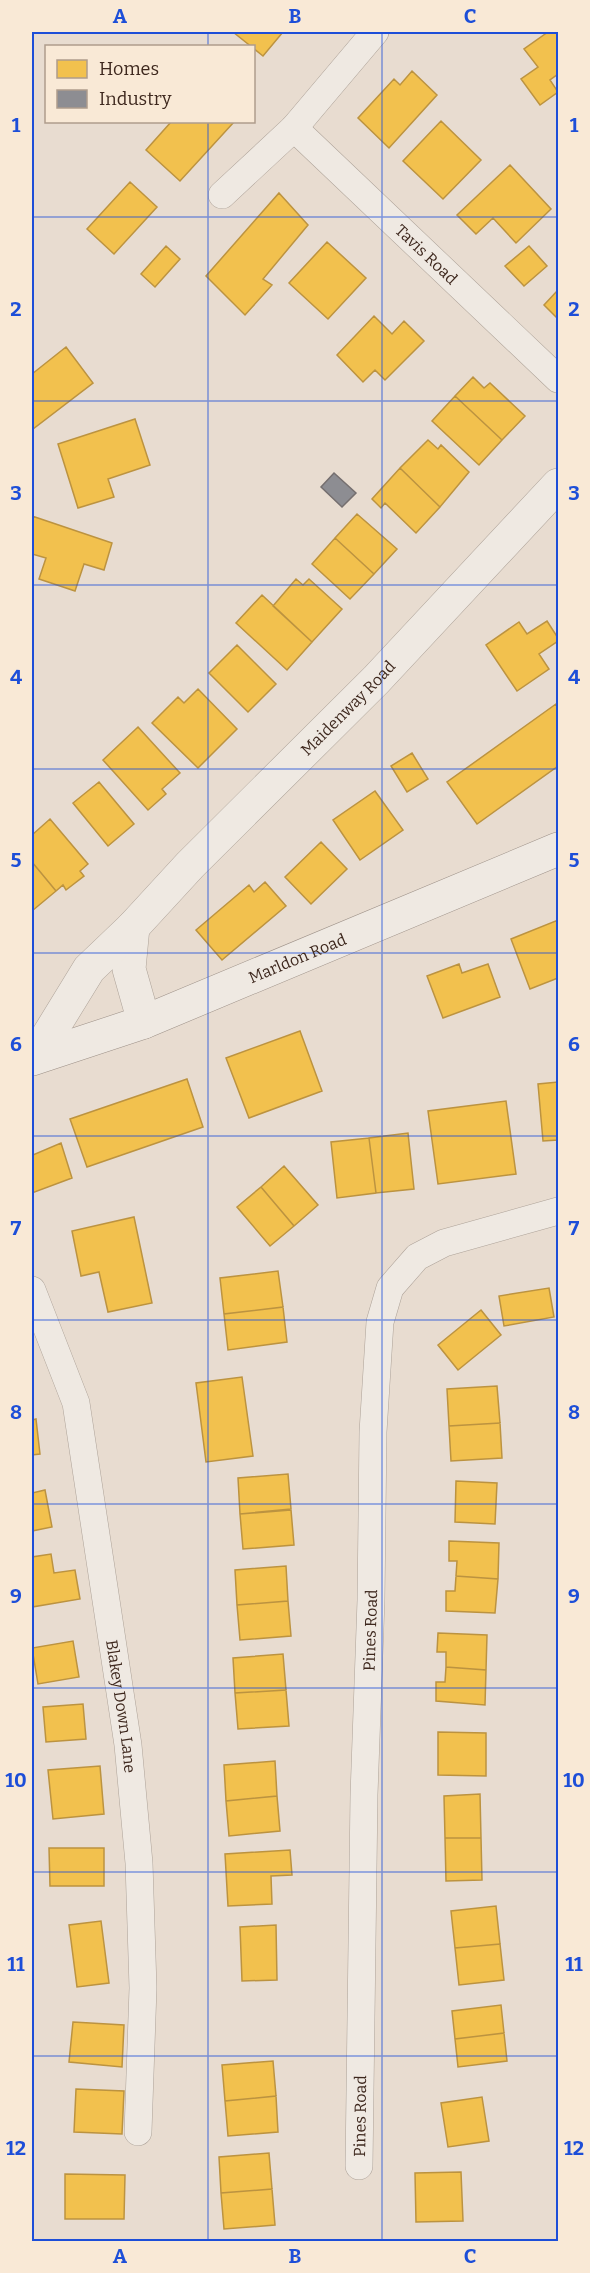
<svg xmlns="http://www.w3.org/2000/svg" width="590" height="2273" font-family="Bitter,serif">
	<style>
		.homes { fill: #f2c14e; stroke: #bc9340; stroke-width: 1.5 }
		.industry { fill: #8d8d92; stroke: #756f6f; stroke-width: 1.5 }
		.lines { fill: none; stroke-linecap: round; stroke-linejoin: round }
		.minor-casing { stroke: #ada298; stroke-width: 28 }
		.tertiary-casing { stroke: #ada298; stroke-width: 34 }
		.secondary-casing { stroke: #9d9188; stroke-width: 34 }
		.minor { stroke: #efe9e2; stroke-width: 27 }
		.tertiary { stroke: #efe9e2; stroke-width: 33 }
		.secondary { stroke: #efe9e2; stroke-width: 33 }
		.grid { fill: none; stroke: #1d4ed8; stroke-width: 1.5; stroke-opacity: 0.55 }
		.labels { text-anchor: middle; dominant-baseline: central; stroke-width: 6; stroke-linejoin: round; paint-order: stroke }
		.street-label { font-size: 16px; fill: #3e281e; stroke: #f9e9d6 }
		.neatline { fill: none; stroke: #1d4ed8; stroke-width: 2 }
		.grid-label { font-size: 20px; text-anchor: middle; font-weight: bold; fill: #1d4ed8 }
	</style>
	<rect width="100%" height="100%" fill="#e8dcd0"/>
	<path class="homes" d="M 233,32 L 283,32 L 263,56 Z
		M 548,32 L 558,32 L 558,74 L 550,80 L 558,92 L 540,105 L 521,79 L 538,67 L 524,49 Z
		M 412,71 L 437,95 L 389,148 L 358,118 L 394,79 L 400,85 Z
		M 441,121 L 481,160 L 443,199 L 403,161 Z
		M 171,122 L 234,122 L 180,181 L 146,150 Z
		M 510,165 L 551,209 L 516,243 L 493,218 L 476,234 L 457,215 Z
		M 130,182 L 157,207 L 114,254 L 87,229 Z
		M 279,193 L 308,225 L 263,279 L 272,285 L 245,315 L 206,276 Z
		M 327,242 L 366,278 L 328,319 L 289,283 Z
		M 166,246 L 180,259 L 155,287 L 141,274 Z
		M 529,246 L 547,266 L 524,286 L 505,266 Z
		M 557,291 L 558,293 L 558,319 L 544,305 Z
		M 374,316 L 392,334 L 404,321 L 424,341 L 385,380 L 375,370 L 363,382 L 337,355 Z
		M 66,347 L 93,383 L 33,429 L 32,426 L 32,374 Z
		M 473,377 L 484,388 L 490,383 L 525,416 L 502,440 L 455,396 Z
		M 455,396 L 502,440 L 479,465 L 432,421 Z
		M 135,419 L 150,465 L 108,479 L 114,497 L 78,508 L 58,444 Z
		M 428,440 L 438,449 L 441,445 L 469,472 L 440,507 L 400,468 Z
		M 400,468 L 440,507 L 416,533 L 385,503 L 381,508 L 372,499 Z
		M 357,514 L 397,549 L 374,574 L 335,538 Z
		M 32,516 L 112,543 L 104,570 L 84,564 L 75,591 L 39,579 L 46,558 L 32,554 Z
		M 335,538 L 374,574 L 350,599 L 312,564 Z
		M 296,579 L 303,585 L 309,579 L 342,609 L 312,642 L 273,606 Z
		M 262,595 L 312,642 L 287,670 L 236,623 Z
		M 547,621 L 558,638 L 558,641 L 539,654 L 549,669 L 517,691 L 486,645 L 519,622 L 527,634 Z
		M 237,645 L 276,684 L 248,712 L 209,673 Z
		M 198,689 L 237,729 L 198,768 L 152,723 L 178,697 L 184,703 Z
		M 556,704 L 558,707 L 558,766 L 477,824 L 447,782 Z
		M 138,727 L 180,773 L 162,789 L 166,794 L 148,810 L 103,760 Z
		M 412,753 L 428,779 L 407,792 L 391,766 Z
		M 99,782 L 134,824 L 108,846 L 73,803 Z
		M 375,791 L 403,830 L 360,860 L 333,820 Z
		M 50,819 L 88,864 L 80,871 L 84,876 L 66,890 L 63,885 L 56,891 L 32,862 L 32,835 Z
		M 321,842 L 347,869 L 311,904 L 285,877 Z
		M 32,862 L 56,891 L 32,911 Z
		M 265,882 L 286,906 L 222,960 L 196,930 L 249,885 L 254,892 Z
		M 558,920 L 558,978 L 530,989 L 511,939 Z
		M 459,964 L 462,973 L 488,964 L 500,997 L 443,1018 L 427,976 Z
		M 300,1031 L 322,1091 L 249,1118 L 226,1058 Z
		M 187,1079 L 203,1127 L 87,1167 L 70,1119 Z
		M 558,1082 L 558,1140 L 543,1141 L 538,1084 Z
		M 506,1101 L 516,1174 L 438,1184 L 428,1111 Z
		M 408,1133 L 414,1189 L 376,1193 L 369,1138 Z
		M 369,1138 L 376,1193 L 337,1198 L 331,1142 Z
		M 61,1143 L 72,1178 L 32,1193 L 32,1150 L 33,1155 Z
		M 284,1166 L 318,1205 L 294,1226 L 261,1187 Z
		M 261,1187 L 294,1226 L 270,1246 L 237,1207 Z
		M 134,1217 L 152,1303 L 108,1312 L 99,1272 L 81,1276 L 72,1231 Z
		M 278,1271 L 283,1307 L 224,1314 L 220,1278 Z
		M 549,1288 L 554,1317 L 504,1326 L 499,1296 Z
		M 283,1307 L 287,1342 L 228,1350 L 224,1314 Z
		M 481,1310 L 501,1335 L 458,1370 L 438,1345 Z
		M 242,1377 L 253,1456 L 206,1462 L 196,1383 Z
		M 497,1386 L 500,1423 L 449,1426 L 447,1389 Z
		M 36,1419 L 40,1454 L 32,1455 L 32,1420 Z
		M 500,1423 L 502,1458 L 451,1461 L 449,1426 Z
		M 288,1474 L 291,1509 L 240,1514 L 238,1478 Z
		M 456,1481 L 497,1483 L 495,1524 L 455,1522 Z
		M 45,1490 L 52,1527 L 32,1531 L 32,1493 Z
		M 291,1510 L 294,1545 L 243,1549 L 240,1514 Z
		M 449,1541 L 499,1543 L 498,1579 L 456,1576 L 457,1561 L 449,1561 Z
		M 51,1554 L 54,1573 L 75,1570 L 80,1599 L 32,1607 L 32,1557 Z
		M 286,1566 L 288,1601 L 237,1605 L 235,1570 Z
		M 456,1576 L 498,1579 L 495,1613 L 446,1611 L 446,1591 L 455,1591 Z
		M 288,1601 L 291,1636 L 240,1640 L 237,1605 Z
		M 438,1633 L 487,1635 L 486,1670 L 446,1667 L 446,1652 L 437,1652 Z
		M 73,1641 L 79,1677 L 38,1684 L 32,1648 Z
		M 283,1654 L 286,1690 L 235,1693 L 233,1658 Z
		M 446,1667 L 486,1670 L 485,1705 L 436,1701 L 436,1682 L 445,1682 Z
		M 286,1690 L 289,1726 L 238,1729 L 235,1693 Z
		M 83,1704 L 86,1739 L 46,1742 L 43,1707 Z
		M 438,1732 L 486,1733 L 486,1776 L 438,1775 Z
		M 275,1761 L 277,1796 L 226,1801 L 224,1765 Z
		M 100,1766 L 104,1814 L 53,1819 L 48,1770 Z
		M 480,1794 L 481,1838 L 445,1838 L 444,1796 Z
		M 277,1796 L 280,1831 L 229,1836 L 226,1801 Z
		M 445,1838 L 481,1838 L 482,1880 L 446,1881 Z
		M 49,1848 L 104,1848 L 104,1886 L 50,1886 Z
		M 290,1850 L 292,1875 L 271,1876 L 272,1904 L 228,1906 L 225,1854 Z
		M 496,1906 L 500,1944 L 455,1948 L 451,1911 Z
		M 101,1921 L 109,1983 L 77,1987 L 69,1925 Z
		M 276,1925 L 277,1980 L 242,1981 L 240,1927 Z
		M 500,1944 L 504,1980 L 459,1985 L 455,1948 Z
		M 501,2005 L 504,2033 L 455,2039 L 452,2011 Z
		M 73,2022 L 124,2025 L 122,2067 L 69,2062 Z
		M 504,2033 L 507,2061 L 458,2067 L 455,2039 Z
		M 273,2061 L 276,2096 L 225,2101 L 222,2065 Z
		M 76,2089 L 124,2091 L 122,2134 L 74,2132 Z
		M 276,2096 L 278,2132 L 228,2136 L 225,2101 Z
		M 482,2097 L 489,2141 L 448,2147 L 441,2103 Z
		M 269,2153 L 272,2189 L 221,2193 L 219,2157 Z
		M 461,2172 L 463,2221 L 416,2222 L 415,2173 Z
		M 65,2174 L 125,2175 L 124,2219 L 65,2219 Z
		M 272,2189 L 275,2225 L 224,2229 L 221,2193 Z"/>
	<path class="industry" d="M 334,473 L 356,493 L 342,507 L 321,487 Z"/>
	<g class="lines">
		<g class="minor-casing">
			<g id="minor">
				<path id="s1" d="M 294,128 L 558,379"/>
				<path d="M 222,195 L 294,128 L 375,32"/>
				<path id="s2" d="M 32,1290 L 76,1403 L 128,1745 L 139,1863 L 143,1988 L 138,2132"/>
				<path id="s3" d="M 359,2166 L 364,1795 L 371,1600 L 373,1432 L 380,1322 L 390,1288 L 417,1257 L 444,1243 L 558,1211"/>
			</g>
		</g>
		<g class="tertiary-casing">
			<g id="tertiary">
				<path d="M 133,927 L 129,969 L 144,1022"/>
				<path id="s4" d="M 35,1057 L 89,969 L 133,927 L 190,865 L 376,680 L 558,485"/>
			</g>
		</g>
		<g class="secondary-casing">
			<g id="secondary">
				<path id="s5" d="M 32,1059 L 144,1022 L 558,849"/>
			</g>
		</g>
		<use href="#minor" class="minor"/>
		<use href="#tertiary" class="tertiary"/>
		<use href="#secondary" class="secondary"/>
	</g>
	<path class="grid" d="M 208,32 L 208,46M 382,32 L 382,2242M 208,122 L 208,2242M 32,217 L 558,217M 32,401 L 558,401M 32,585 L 558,585M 32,769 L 558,769M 32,953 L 558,953M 32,1136 L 558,1136M 32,1320 L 558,1320M 32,1504 L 558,1504M 32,1688 L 558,1688M 32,1872 L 558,1872M 32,2056 L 558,2056"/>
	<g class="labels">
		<g class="street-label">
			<text stroke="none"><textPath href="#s1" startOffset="183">Tavis Road</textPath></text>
			<text stroke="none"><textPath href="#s4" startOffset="471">Maidenway Road</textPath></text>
			<text stroke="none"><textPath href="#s5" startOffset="284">Marldon Road</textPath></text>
			<text stroke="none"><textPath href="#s3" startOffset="536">Pines Road</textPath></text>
			<text stroke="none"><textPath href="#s2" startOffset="428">Blakey Down Lane</textPath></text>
			<text stroke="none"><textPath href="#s3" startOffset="50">Pines Road</textPath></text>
		</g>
	</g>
	<rect width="590" height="2273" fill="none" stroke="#f9e9d6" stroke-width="66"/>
	<rect x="45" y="45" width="210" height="78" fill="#f9e9d6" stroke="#ae9c8c" stroke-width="1.5"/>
	<rect x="57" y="60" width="30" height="18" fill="#f2c14e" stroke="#ae9c8c" stroke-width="1.5"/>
	<text x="99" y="75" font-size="18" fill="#3e281e">Homes</text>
	<rect x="57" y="90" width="30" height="18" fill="#8d8d92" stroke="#ae9c8c" stroke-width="1.5"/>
	<text x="99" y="105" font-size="18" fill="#3e281e">Industry</text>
	<rect x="33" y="33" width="524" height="2207" class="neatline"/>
	<g class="grid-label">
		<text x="120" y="23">A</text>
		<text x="295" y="23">B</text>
		<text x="470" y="23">C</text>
		<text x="16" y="132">1</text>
		<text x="574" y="132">1</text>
		<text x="16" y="316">2</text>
		<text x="574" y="316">2</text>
		<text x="16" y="500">3</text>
		<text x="574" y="500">3</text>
		<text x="16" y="684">4</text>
		<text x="574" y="684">4</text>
		<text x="16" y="867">5</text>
		<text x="574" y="867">5</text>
		<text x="16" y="1051">6</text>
		<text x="574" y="1051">6</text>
		<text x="16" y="1235">7</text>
		<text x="574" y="1235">7</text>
		<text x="16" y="1419">8</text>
		<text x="574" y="1419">8</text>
		<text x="16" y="1603">9</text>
		<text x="574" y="1603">9</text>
		<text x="16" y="1787">10</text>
		<text x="574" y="1787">10</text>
		<text x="16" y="1971">11</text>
		<text x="574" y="1971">11</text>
		<text x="16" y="2155">12</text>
		<text x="574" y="2155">12</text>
		<text x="120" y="2263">A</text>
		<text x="295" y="2263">B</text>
		<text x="470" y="2263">C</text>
	</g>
</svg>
